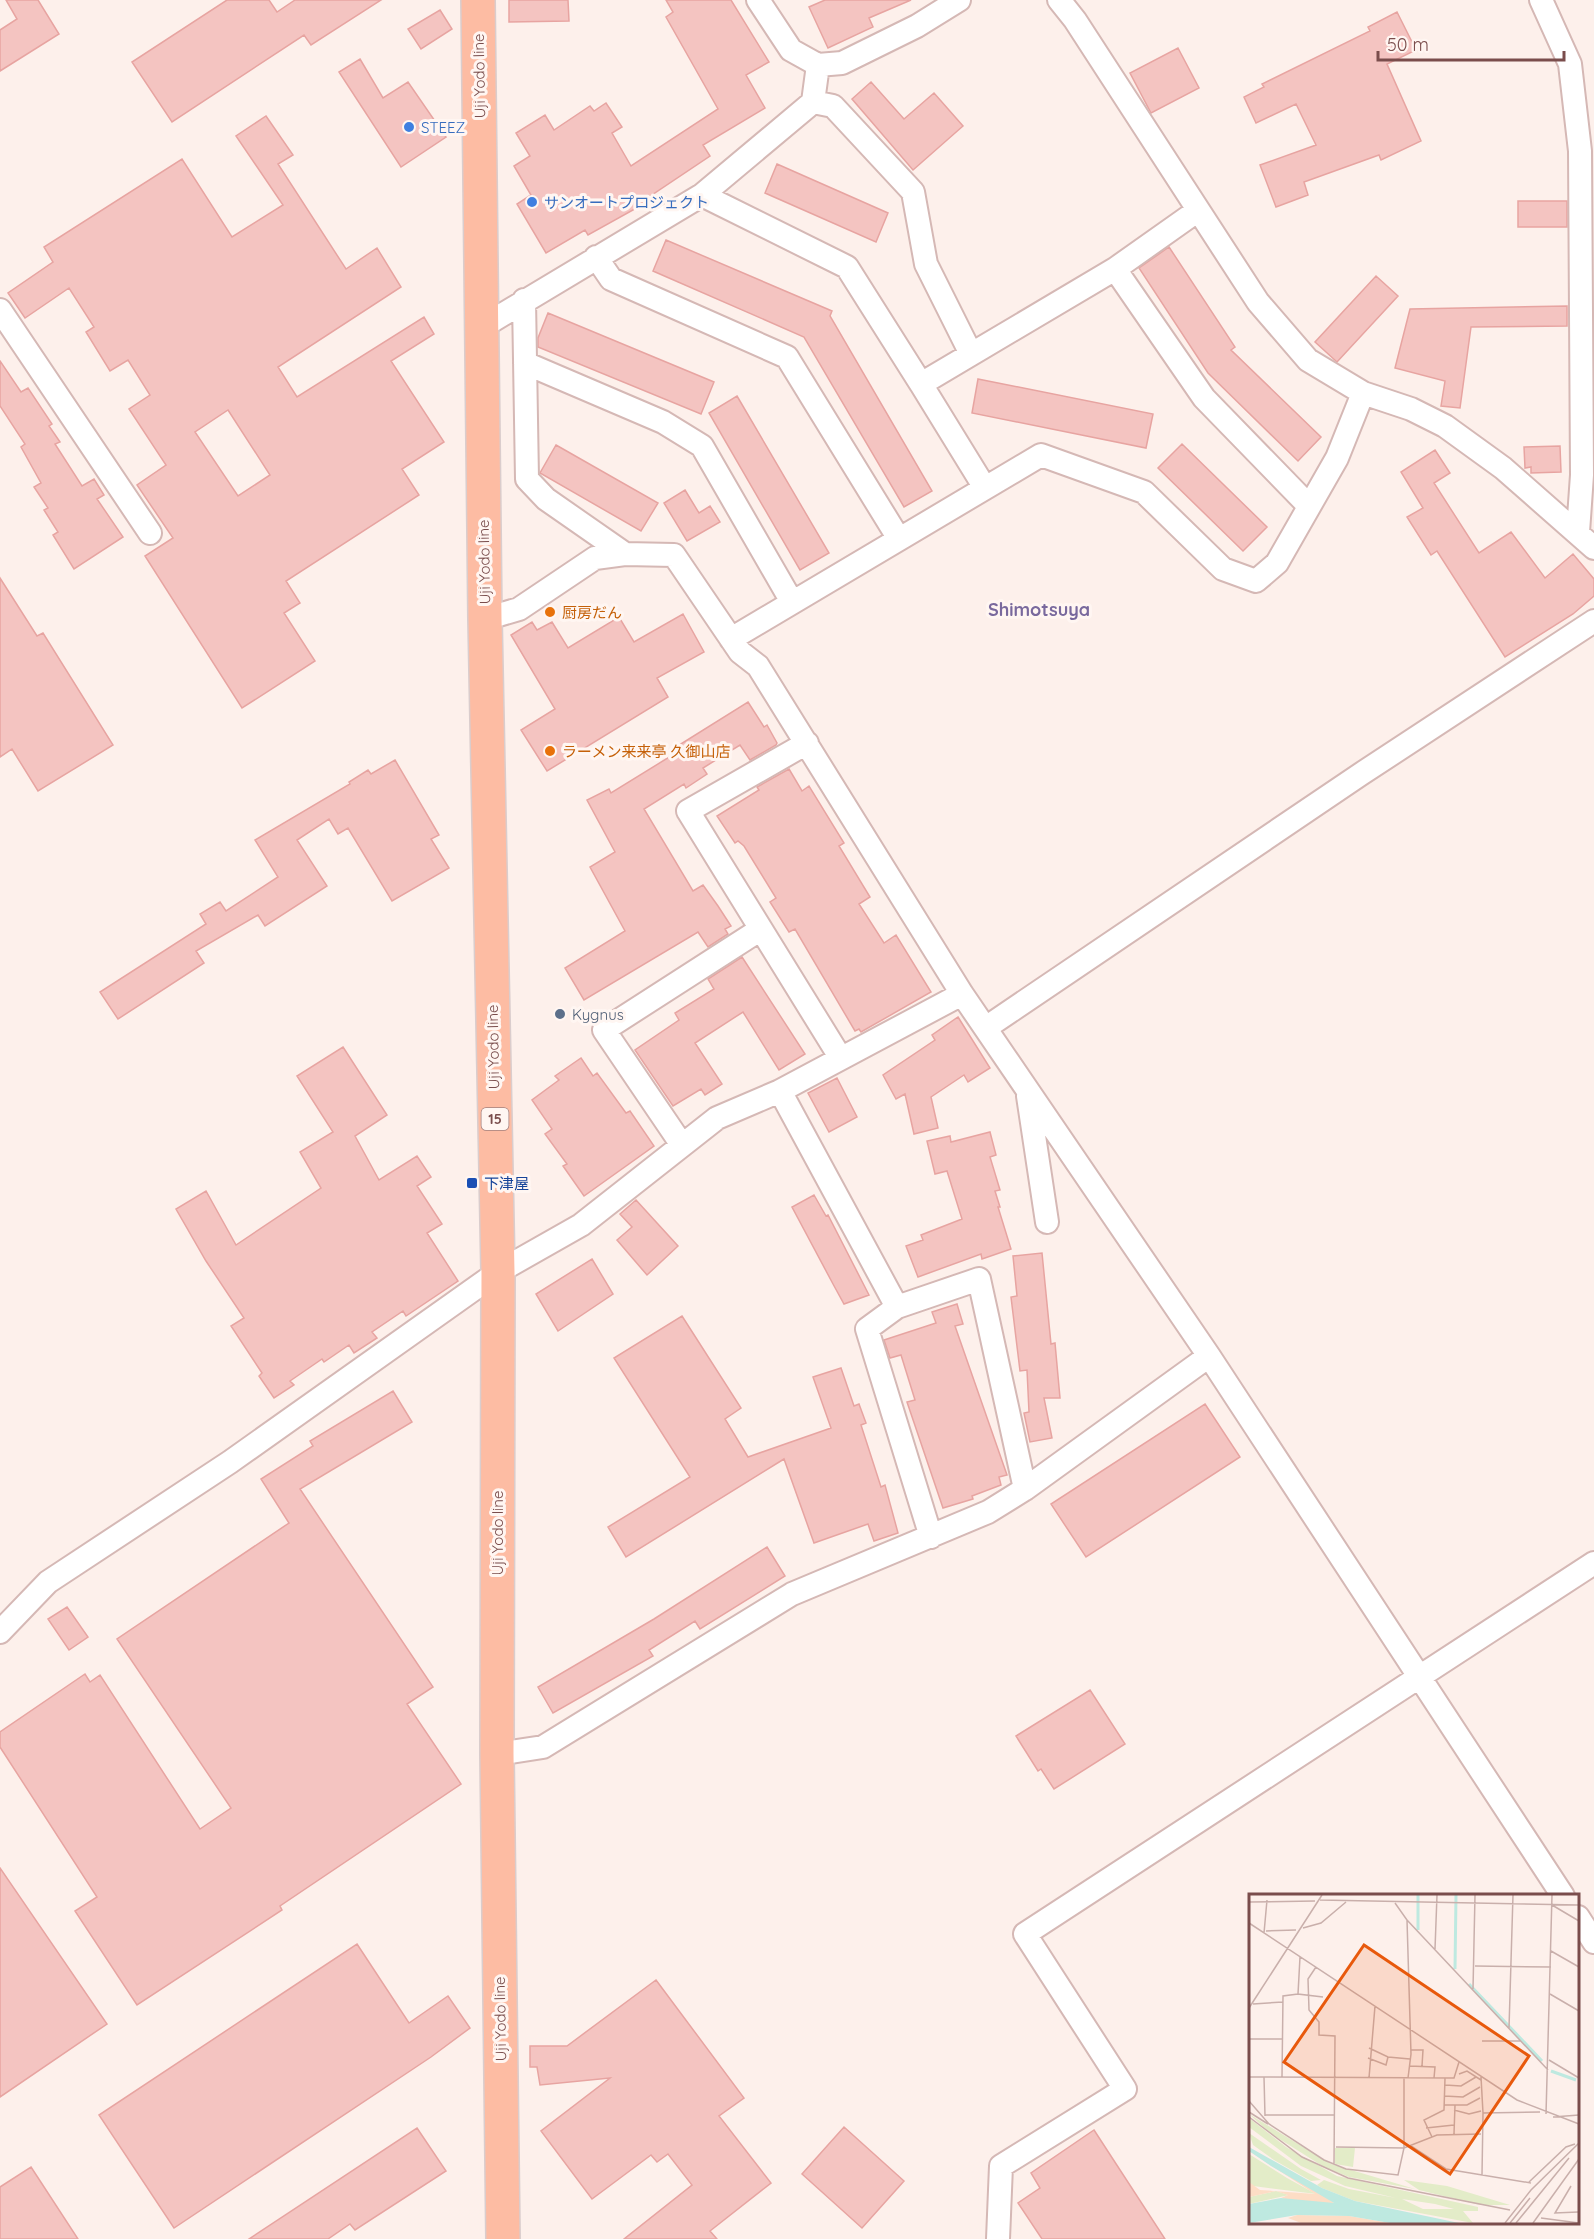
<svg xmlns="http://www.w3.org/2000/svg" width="1594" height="2239" font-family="Quicksand,'Noto Sans JP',sans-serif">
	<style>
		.building { fill: #f4c4c1; stroke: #e7a4a1; stroke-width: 1.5; fill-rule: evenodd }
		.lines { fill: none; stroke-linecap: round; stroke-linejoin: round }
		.street-casing { stroke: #d5b8b5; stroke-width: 26 }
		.primary-casing { stroke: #dacdcd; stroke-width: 36 }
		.street { stroke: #fff; stroke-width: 22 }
		.primary { stroke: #fdbca3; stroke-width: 33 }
		.shop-dot { fill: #3f7fe0; stroke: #fff6f2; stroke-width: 2 }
		.food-dot { fill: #e8710a; stroke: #fff6f2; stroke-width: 2 }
		.service-dot { fill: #5c6f8a; stroke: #fff6f2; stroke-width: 2 }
		.transit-dot { fill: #1a4fb4; stroke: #fff6f2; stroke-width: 2 }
		.labels { text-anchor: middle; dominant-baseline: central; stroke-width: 6; stroke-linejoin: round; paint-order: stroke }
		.shield { fill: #fff6f2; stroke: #a2807e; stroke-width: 1.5 }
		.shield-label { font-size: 14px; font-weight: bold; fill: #7a4d4c }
		.street-label { font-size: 15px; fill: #7a4d4c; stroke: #fff6f2 }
		.shop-label { font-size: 15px; fill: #366cbe; stroke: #fff6f2; text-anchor: start }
		.food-label { font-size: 15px; fill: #c56008; stroke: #fff6f2; text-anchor: start }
		.service-label { font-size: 15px; fill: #4e5e75; stroke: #fff6f2; text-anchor: start }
		.transit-label { font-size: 15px; fill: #164399; stroke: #fff6f2; text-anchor: start }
		.quarter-label { font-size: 18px; font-weight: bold; fill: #79699d; stroke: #fff6f2 }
		.inset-river { fill: none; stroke: #bee9e0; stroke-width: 3 }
		.inset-road { fill: none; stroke: #c9afab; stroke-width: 1.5 }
		.view { fill: #e8590c; fill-opacity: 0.15; stroke: #e8590c; stroke-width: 3 }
		.inset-edge { fill: none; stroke: #7a4d4c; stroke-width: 3 }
	</style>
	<rect width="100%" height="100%" fill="#fdf0eb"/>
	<path class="building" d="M 6,0 L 38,0 L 59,34 L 0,71 L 0,30 L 17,19 Z
		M 227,0 L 269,0 L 277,12 L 295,0 L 381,0 L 311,45 L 304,35 L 172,122 L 132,62 Z
		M 509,0 L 568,0 L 569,21 L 509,22 Z
		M 666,0 L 731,0 L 769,62 L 746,75 L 765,108 L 703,145 L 710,156 L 649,197 L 651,200 L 588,235 L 585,230 L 546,253 L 517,204 L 531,195 L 514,166 L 530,156 L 516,133 L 545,115 L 554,130 L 590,106 L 594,111 L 606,103 L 622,127 L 612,133 L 631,166 L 718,109 L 666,17 L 673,12 Z
		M 825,0 L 911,0 L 869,18 L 873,27 L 828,48 L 809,7 Z
		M 440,10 L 452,29 L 421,49 L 408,29 Z
		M 1397,12 L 1416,50 L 1387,64 L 1421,141 L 1381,160 L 1379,155 L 1304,182 L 1308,195 L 1276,207 L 1260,165 L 1316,145 L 1296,104 L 1256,123 L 1244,97 L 1264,87 L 1262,84 L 1370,31 L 1368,27 Z
		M 1178,48 L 1199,88 L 1151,113 L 1130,73 Z
		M 360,59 L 383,98 L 408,82 L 446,137 L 401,167 L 339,72 Z
		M 871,82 L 904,119 L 934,93 L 963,126 L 913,170 L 852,99 Z
		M 266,116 L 293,155 L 278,164 L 346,269 L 377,248 L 401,287 L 278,367 L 297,397 L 424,317 L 434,334 L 391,361 L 444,442 L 402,469 L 419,495 L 286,581 L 300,603 L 284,613 L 315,661 L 242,708 L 145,556 L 173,538 L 137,485 L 166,465 L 129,409 L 150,395 L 128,360 L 110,371 L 86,332 L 94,327 L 69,288 L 25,318 L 8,293 L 53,262 L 44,247 L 182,159 L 232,237 L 283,205 L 236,136 ZM 228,410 L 270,475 L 238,496 L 195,432 Z
		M 777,164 L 888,213 L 876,242 L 765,193 Z
		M 1518,201 L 1567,201 L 1567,227 L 1518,227 Z
		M 666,240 L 832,311 L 830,316 L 932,491 L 904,507 L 804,337 L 653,271 Z
		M 1169,247 L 1235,347 L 1231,350 L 1321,437 L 1298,461 L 1208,373 L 1139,268 Z
		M 1376,276 L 1398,296 L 1337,362 L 1315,342 Z
		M 1567,306 L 1567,326 L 1471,327 L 1460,408 L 1441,406 L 1445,381 L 1395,368 L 1410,309 Z
		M 548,313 L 714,382 L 701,414 L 538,347 L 538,338 Z
		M 0,361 L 21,392 L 28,388 L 52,424 L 49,426 L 60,442 L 55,444 L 82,486 L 94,479 L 104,495 L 97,499 L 123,537 L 74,569 L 53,535 L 58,532 L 44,510 L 48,508 L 34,487 L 41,483 L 21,447 L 25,444 L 0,406 Z
		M 978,379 L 1153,414 L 1146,448 L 972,413 Z
		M 737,396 L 829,553 L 800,570 L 709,413 Z
		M 1182,444 L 1267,527 L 1243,551 L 1158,468 Z
		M 556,445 L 658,503 L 641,531 L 540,473 Z
		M 1560,446 L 1561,472 L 1531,473 L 1531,467 L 1525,468 L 1524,447 Z
		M 1435,450 L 1450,473 L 1434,483 L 1479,553 L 1511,532 L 1545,578 L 1573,554 L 1594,579 L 1594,596 L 1573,614 L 1505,657 L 1437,551 L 1431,555 L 1407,517 L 1423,508 L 1401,472 Z
		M 685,490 L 699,513 L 710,506 L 720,522 L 687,541 L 664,503 Z
		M 0,578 L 37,636 L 43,633 L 113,745 L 38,791 L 12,749 L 0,757 Z
		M 683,614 L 704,652 L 657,678 L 668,697 L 547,771 L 521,730 L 555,709 L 511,635 L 532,622 L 537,630 L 552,622 L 568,648 L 619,617 L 634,642 Z
		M 748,702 L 764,727 L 767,725 L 777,743 L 776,745 L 750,760 L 740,745 L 703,768 L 707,774 L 686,788 L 684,784 L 644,809 L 693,891 L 703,885 L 718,906 L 731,926 L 725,929 L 728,934 L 708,947 L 698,932 L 584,1000 L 565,968 L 625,931 L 590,867 L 615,852 L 587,800 L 609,789 L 611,793 L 679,751 L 676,747 Z
		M 395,760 L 439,835 L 431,839 L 449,868 L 392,901 L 348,828 L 338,834 L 329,819 L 297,840 L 327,886 L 265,926 L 258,915 L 196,951 L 204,963 L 118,1019 L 100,992 L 206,924 L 200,914 L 220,902 L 226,911 L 278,877 L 255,840 L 350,784 L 349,782 L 368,770 L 371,774 Z
		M 789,769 L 802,791 L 809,786 L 844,843 L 839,846 L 870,897 L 859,904 L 884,943 L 896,935 L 931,992 L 861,1032 L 859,1029 L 855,1031 L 795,929 L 789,932 L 770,902 L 776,898 L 744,846 L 738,841 L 735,843 L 717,816 L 759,790 L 757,787 Z
		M 742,957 L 805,1054 L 779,1070 L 743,1012 L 695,1043 L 722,1084 L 705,1095 L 701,1089 L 673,1106 L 635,1050 L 679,1020 L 675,1013 L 714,989 L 708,979 Z
		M 958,1017 L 990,1068 L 968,1082 L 964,1075 L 931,1097 L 938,1128 L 914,1134 L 905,1094 L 896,1099 L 883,1075 L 935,1040 L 932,1035 Z
		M 343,1047 L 387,1115 L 355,1136 L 379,1180 L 417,1156 L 431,1177 L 417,1186 L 442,1224 L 427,1233 L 458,1281 L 406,1316 L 403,1311 L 372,1332 L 377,1338 L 354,1353 L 349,1345 L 324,1362 L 322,1359 L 290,1381 L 294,1385 L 274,1398 L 259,1376 L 262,1373 L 231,1326 L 244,1318 L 206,1261 L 176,1209 L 206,1191 L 236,1245 L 321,1188 L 300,1152 L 333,1132 L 297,1076 Z
		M 581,1058 L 593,1076 L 597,1073 L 626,1113 L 630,1111 L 654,1146 L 584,1196 L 563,1166 L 567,1164 L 545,1134 L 552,1129 L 532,1100 L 559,1080 L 555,1076 Z
		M 837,1078 L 857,1117 L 829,1132 L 808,1093 Z
		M 990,1132 L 996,1155 L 990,1157 L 1000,1190 L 995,1191 L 1000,1207 L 998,1207 L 1011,1249 L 982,1259 L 981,1254 L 918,1277 L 906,1246 L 923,1240 L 921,1235 L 962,1219 L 947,1171 L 935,1174 L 927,1141 L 950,1136 L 951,1142 Z
		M 814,1195 L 826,1216 L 828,1215 L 869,1295 L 844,1304 L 833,1284 L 792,1207 Z
		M 636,1200 L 678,1246 L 647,1275 L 617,1240 L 632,1227 L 620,1214 Z
		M 1042,1253 L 1051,1344 L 1055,1343 L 1060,1398 L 1044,1398 L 1052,1438 L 1030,1442 L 1024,1413 L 1029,1412 L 1027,1370 L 1020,1371 L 1011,1297 L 1017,1296 L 1013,1256 Z
		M 592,1259 L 613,1294 L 558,1331 L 536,1294 Z
		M 957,1304 L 963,1324 L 955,1326 L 1007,1475 L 999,1477 L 1001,1485 L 972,1496 L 973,1499 L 943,1508 L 907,1402 L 915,1400 L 901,1355 L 890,1358 L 884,1340 L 936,1323 L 932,1312 Z
		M 682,1316 L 741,1408 L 725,1419 L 748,1457 L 831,1428 L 813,1377 L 841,1368 L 854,1406 L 859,1404 L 866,1423 L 861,1425 L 881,1487 L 885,1485 L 898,1533 L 874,1541 L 868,1524 L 814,1543 L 784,1459 L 626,1557 L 608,1527 L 690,1477 L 614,1358 Z
		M 393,1391 L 412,1422 L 300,1489 L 433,1687 L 407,1704 L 461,1784 L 280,1906 L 282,1910 L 137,2005 L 75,1911 L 97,1897 L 0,1747 L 0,1732 L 85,1674 L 90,1682 L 100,1675 L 200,1829 L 231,1808 L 117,1639 L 289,1523 L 261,1479 L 313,1446 L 310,1441 Z
		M 1205,1404 L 1240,1457 L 1086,1557 L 1051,1504 Z
		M 767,1547 L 785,1576 L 700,1629 L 695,1621 L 649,1650 L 653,1656 L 553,1713 L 538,1687 L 654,1619 Z
		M 67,1607 L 88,1637 L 69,1650 L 48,1619 Z
		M 1090,1690 L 1125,1744 L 1054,1789 L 1041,1769 L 1038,1771 L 1016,1736 Z
		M 0,1868 L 107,2024 L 0,2097 Z
		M 357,1944 L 409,2023 L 448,1996 L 470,2028 L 431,2057 L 174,2228 L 99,2115 Z
		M 656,1980 L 744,2098 L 719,2116 L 771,2183 L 710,2231 L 717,2239 L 624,2239 L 692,2185 L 668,2154 L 657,2162 L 651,2155 L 592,2199 L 541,2131 L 610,2078 L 540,2085 L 537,2067 L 530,2067 L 530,2046 L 567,2046 Z
		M 844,2127 L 904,2181 L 862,2228 L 802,2174 Z
		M 417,2128 L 446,2171 L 355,2230 L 350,2224 L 328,2239 L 249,2239 Z
		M 1094,2130 L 1165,2239 L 1042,2239 L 1018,2203 L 1040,2188 L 1031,2173 Z
		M 31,2167 L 78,2239 L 0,2239 L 0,2187 Z"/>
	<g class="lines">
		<g class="street-casing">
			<path id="street" d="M 758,0 L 791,50 L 818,65 L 842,63 L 917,26 L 959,0
				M 1059,0 L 1075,20 L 1258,302 L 1308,360 L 1363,393 L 1411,409 L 1445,426 L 1503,468 L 1594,548
				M 1541,0 L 1570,64 L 1580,151 L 1582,475 L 1578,532
				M 813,102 L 833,106 L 913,192 L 926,264 L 971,354
				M 702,195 L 847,267 L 921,384
				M 596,257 L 611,279 L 787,357 L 899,539
				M 1115,269 L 1204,398 L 1309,506
				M 524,300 L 527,479 L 546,499 L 625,554
				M 0,310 L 150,533
				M 482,327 L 702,195 L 813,102 L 818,65
				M 525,363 L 663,422 L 702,446 L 792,602
				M 985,488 L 921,384 L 1115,269 L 1197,211
				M 485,619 L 519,609 L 595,558 L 625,554 L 674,555 L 740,652 L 758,666 L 962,994 L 1209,1356 L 1563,1896
				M 731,639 L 1041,455 L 1144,492 L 1223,569 L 1256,581 L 1277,563 L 1337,458 L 1363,393
				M 807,743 L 688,811 L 840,1057
				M 987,1027 L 1361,774 L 1594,621
				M 780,1091 L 897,1307 L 867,1329 L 931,1537
				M 1028,1096 L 1047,1222
				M 682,1145 L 604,1030 L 761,929
				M 897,1307 L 979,1279 L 1025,1489
				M 0,1632 L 48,1582 L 230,1462 L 498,1272 L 581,1225 L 717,1118 L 780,1091 L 962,994
				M 497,1754 L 543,1747 L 792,1594 L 988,1512 L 1025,1489 L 1209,1356
				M 1578,1917 L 1594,1942
				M 998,2239 L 1001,2166 L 1125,2089 L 1025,1934 L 1594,1563"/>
		</g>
		<g class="primary-casing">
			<path id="primary" d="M 478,0 L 485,619 L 498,1272 L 497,1754 L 503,2239"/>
		</g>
		<use href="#street" class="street"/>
		<use href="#primary" class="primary"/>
	</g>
	<g class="shop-dot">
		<circle cx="409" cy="127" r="6"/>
		<circle cx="532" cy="202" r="6"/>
	</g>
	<g class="food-dot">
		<circle cx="550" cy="612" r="6"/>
		<circle cx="550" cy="751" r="6"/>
	</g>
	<circle class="service-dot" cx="560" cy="1014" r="6"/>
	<rect class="transit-dot" x="466" y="1177" width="12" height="12" rx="3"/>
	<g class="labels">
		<rect class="shield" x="481.5" y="1108" width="27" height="22" rx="4.5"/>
		<g class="shield-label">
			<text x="495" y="1119">15</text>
		</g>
		<g class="street-label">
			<text transform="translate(479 76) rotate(-91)">Uji Yodo line</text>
			<text transform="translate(484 562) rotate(-91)">Uji Yodo line</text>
			<text transform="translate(493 1047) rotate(-91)">Uji Yodo line</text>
			<text transform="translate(497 1533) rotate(-90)">Uji Yodo line</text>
			<text transform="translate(500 2019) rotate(-91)">Uji Yodo line</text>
		</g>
		<g class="shop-label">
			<text x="421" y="127">STEEZ</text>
			<text x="544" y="202">サンオートプロジェクト</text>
		</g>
		<g class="food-label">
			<text x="562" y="612">厨房だん</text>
			<text x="562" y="751">ラーメン来来亭 久御山店</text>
		</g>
		<g class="service-label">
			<text x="572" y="1014">Kygnus</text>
		</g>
		<g class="transit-label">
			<text x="484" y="1183">下津屋</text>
		</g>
		<g class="quarter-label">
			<text x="1039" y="609">Shimotsuya</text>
		</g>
	</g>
	<g transform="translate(1249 1894)">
		<rect width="330" height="330" fill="#fdf0eb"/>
		<path d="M 0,220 L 82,270 L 166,295 L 100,283 L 75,273 L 21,239 ZM 0,224 L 37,253 L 88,282 L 229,313 L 229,317 L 214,317 L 224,329 L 106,307 L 73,294 L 68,291 L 75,286 L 100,295 L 147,304 L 96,292 L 52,272 L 0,233 ZM 153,305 L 186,310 L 205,315 L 174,315 ZM 0,239 L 52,275 L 72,286 L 62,287 L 25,266 L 4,251 ZM 86,254 L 106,254 L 104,273 L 86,270 ZM 0,260 L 38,284 L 67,300 L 4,292 L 0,288 ZM 155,286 L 198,292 L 261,311 L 231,311 L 170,296 ZM 27,297 L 40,301 L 0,310 L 0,303 Z" fill="#e3ecc8" fill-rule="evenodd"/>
		<path d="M 0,257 L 66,295 L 85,309 L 54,309 L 32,304 L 39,301 L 27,297 L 0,303 L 0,288 L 11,296 L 66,300 ZM 48,321 L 100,322 L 141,329 L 52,329 L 39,324 Z" fill="#fdddc5"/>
		<path d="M 0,253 L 73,294 L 106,307 L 210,329 L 141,329 L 100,322 L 48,321 L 0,329 L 0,310 L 32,304 L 85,309 L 22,272 L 0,257 Z" fill="#bee9e0"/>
		<path class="inset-river" d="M 169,36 L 169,1M 206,75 L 207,1M 220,90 L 293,167M 302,177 L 327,186"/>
		<path class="inset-road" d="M 71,6 L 330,11M 0,8 L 66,7M 146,9 L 158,26 L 162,160 L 159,184M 303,11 L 330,27M 158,26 L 299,176M 0,29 L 268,206 L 330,230M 54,34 L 72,29 L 97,8M 17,37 L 47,36M 15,39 L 18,6M 186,55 L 188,1M 302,57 L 330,73M 51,63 L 49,100 L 74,103M 226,72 L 302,73M 67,73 L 59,85 L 60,116 L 70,128 L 70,141 L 86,142 L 85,270M 224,95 L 226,1M 301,100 L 330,117M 4,110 L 34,108M 0,114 L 73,1M 260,134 L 264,1M 0,145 L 34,145M 233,147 L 272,147M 120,154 L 139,163 L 161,165M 162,156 L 174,156 L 173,172M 119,164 L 137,171 L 139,163M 300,166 L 330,184M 160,172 L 186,173 L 185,184M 210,180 L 218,177 L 232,186M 0,183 L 205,184 L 210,168M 15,183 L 16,222M 33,183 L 34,102 L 49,100M 232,183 L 234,219M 120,184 L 126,112M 196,191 L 212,192 L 227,183M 195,202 L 214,203 L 231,193M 0,207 L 20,230 L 75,266 L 97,275 L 149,281 L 155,254 L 155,184M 195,211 L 206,211 L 205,240M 206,211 L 218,211 L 231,204M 205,216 L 220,220 L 232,217M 0,218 L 19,230M 297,220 L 303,1M 16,221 L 85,221M 0,223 L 53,263 L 99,284 L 261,316M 304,223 L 330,221M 177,234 L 205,231M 183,243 L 175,226 L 195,216 L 196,184M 162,252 L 197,275 L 282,289M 87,253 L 155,254 L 188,241 L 232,240M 233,281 L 234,219 L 291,218M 280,288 L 317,253 L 326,250M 322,292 L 306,319 L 329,318M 292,324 L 330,329M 256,329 L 282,296 L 330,249M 261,329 L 281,304M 267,329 L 320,264M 284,329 L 330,265"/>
		<path class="view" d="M 115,51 L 280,162 L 201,280 L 35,168 Z"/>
		<rect width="330" height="330" class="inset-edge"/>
	</g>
	<path d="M1378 51v9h186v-9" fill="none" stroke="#7a4d4c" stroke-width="3"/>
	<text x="1387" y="51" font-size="18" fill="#7a4d4c" stroke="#fff6f2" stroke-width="4.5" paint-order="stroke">50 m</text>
</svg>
